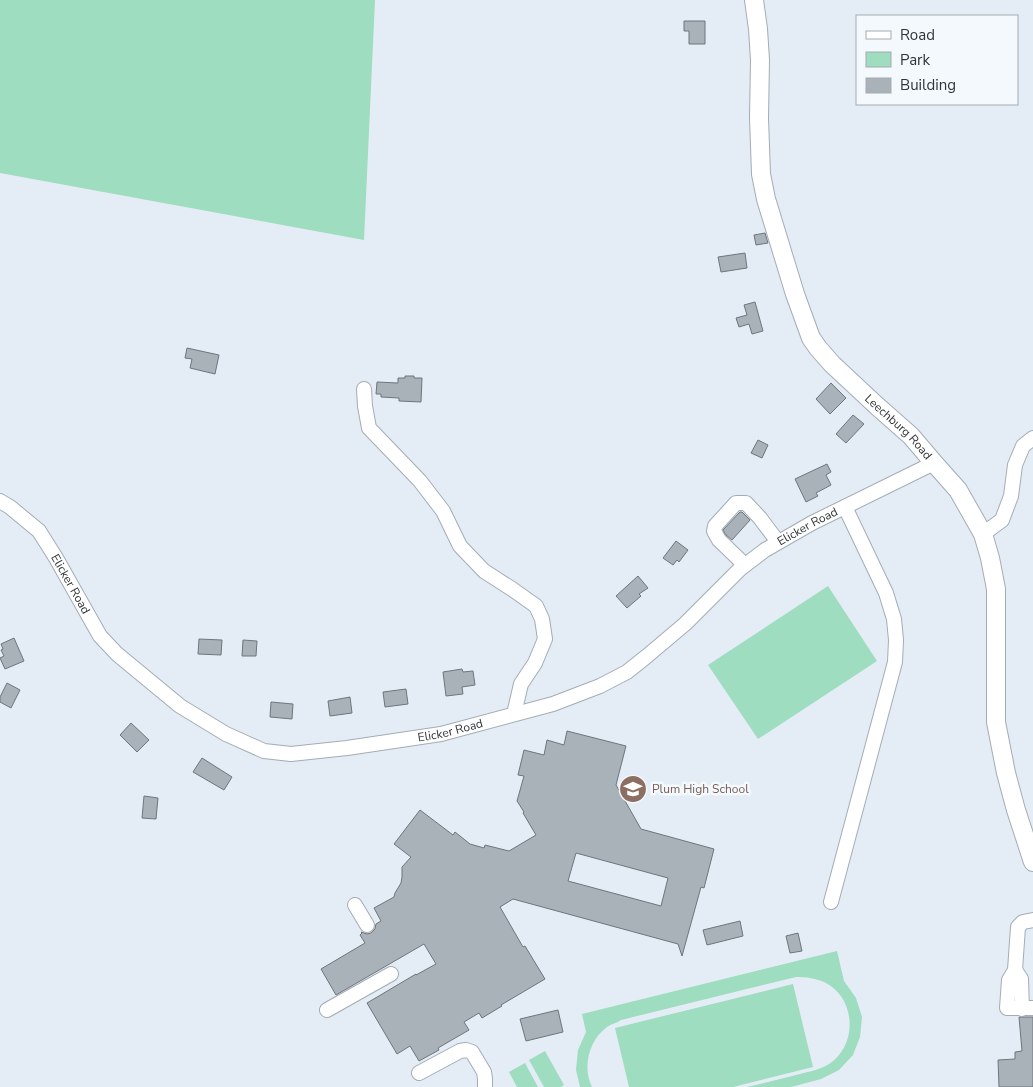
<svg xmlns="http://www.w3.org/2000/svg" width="1033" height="1087" font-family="'Nunito Sans',sans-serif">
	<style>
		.green { fill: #9eddbf }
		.building { fill: #a9b1b9; stroke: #6e757d; fill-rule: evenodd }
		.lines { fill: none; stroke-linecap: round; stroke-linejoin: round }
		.minor-casing { stroke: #a4acb5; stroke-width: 16 }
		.major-casing { stroke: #a4acb5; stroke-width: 20 }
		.minor { stroke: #fff; stroke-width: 14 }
		.major { stroke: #fff; stroke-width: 18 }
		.labels { text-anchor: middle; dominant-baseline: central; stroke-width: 5; stroke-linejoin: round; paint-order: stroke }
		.street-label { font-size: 12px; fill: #313538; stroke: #f4f9fe }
		.education-label { font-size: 12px; fill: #785e54; stroke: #f4f9fe; text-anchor: start }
	</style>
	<rect width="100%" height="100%" fill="#e4ecf5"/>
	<path class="green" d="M 0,0 L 375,0 L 364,240 L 0,173 Z
		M 828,586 L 877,661 L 758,739 L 708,665 Z
		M 837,951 L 844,981 L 856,998 L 862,1017 L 860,1037 L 853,1055 L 839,1070 L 821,1079 L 791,1087 L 747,1087 C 764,1083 780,1079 796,1075 C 807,1072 820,1070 829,1064 C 858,1045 856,999 826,983 C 816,978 806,977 796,977 L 621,1020 C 617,1023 611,1024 607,1027 C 589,1040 582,1067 592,1087 L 580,1087 L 576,1070 L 578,1050 L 586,1032 L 582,1014 Z
		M 793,984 L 813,1067 L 733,1087 L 629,1087 L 615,1028 Z
		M 545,1051 L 564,1085 L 561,1087 L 544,1087 L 529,1060 Z
		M 525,1063 L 538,1087 L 517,1087 L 509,1072 Z"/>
	<path class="building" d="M 684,21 L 705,21 L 705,44 L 689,44 L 689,31 L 684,31 Z
		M 765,233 L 768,243 L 756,245 L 754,235 Z
		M 745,253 L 747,268 L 721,272 L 718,257 Z
		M 755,302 L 763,331 L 752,334 L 749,324 L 739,327 L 736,318 L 747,315 L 744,305 Z
		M 187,348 L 219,355 L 215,374 L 190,368 L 192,359 L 185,358 Z
		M 405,376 L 414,376 L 414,378 L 422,378 L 421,402 L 399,401 L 399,398 L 381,397 L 381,394 L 376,394 L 377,382 L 398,383 L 398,378 L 405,378 Z
		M 831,383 L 846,398 L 830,414 L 816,399 Z
		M 853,415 L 864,424 L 846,443 L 836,434 Z
		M 758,440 L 768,445 L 762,458 L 751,453 Z
		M 827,464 L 831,472 L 826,475 L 831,485 L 816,493 L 818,496 L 806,502 L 795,479 Z
		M 740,512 L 742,512 L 750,520 L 732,540 L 726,535 L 723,530 Z
		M 676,541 L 688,550 L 679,562 L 677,560 L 673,565 L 663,558 Z
		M 638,576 L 648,588 L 639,594 L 641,596 L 627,608 L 616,596 Z
		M 14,638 L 24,661 L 5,669 L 0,658 L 4,656 L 1,650 L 3,649 L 1,644 Z
		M 199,639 L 222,640 L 221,655 L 198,654 Z
		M 243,640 L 257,641 L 256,656 L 242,656 Z
		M 462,669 L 463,672 L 473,671 L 475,685 L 462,687 L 463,694 L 446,696 L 443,672 Z
		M 7,683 L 20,690 L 11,708 L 0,702 L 0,697 Z
		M 406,689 L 408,704 L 385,707 L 383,692 Z
		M 350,697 L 352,713 L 330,716 L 328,701 Z
		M 271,702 L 293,704 L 292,719 L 270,717 Z
		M 131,723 L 149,740 L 137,752 L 120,735 Z
		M 567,731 L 626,746 L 616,785 L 641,829 L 714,849 L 704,888 L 701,887 L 682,956 L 678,944 L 513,899 L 500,907 L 523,947 L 525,946 L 545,979 L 501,1005 L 502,1006 L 482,1018 L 479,1013 L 464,1022 L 469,1030 L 438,1048 L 439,1050 L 419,1061 L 410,1046 L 397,1054 L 367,1003 L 416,974 L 416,975 L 436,964 L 424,944 L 336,995 L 321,969 L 365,943 L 360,935 L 362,933 L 361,932 L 367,934 L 371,933 L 375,929 L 376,924 L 381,921 L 374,908 L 394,897 L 395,893 L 401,883 L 402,877 L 402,867 L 411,857 L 394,844 L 420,810 L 453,835 L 455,832 L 470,844 L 484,848 L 485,845 L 509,851 L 536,835 L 523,813 L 524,812 L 517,801 L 524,776 L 518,775 L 524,750 L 544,755 L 547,740 L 564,745 ZM 576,853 L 668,878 L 661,906 L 568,881 Z
		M 202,758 L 232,777 L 224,790 L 193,772 Z
		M 144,796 L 158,798 L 156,819 L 142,818 Z
		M 740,921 L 743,936 L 707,945 L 703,930 Z
		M 798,933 L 802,951 L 790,953 L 786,936 Z
		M 558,1010 L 563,1032 L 526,1041 L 520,1019 Z
		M 1019,1017 L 1033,1017 L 1033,1087 L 999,1087 L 998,1060 L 1015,1059 L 1015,1052 L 1022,1051 Z"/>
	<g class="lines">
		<g class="minor-casing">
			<g id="minor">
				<path d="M 364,389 L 365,406 L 369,428 L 420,481 L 443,511 L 460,546 L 484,571 L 512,589 L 536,606 L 542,619 L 545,639 L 535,663 L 521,684 L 514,714"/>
				<path id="s1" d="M 0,501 L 10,507 L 39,531 L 56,558 L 100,636 L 117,654 L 180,706 L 226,734 L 264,751 L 291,754 L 347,748 L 441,734 L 553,704 L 600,686 L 627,672 L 647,656 L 685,624 L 740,569 L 765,550 L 812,523 L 934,463"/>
				<path d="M 983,534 L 1002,520 L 1011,496 L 1015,465 L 1023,446 L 1033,438"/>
				<path d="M 745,565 L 719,540 L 714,531 L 715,526 L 736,503 L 746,503 L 760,518 L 778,542"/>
				<path d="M 831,902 L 895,662 L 896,640 L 894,619 L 886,593 L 845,507"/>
				<path d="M 355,905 L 367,925"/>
				<path d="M 1033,920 L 1023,922 L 1018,927 L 1015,970 L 1009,980 L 1007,1008 L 1033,1008"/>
				<path d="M 1015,970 L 1021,979 L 1022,1009"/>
				<path d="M 327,1010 L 391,974"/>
				<path d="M 419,1073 L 460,1051 L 466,1050 L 472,1052 L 484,1072 L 485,1079 L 485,1087"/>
			</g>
		</g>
		<g class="major-casing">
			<g id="major">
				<path id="s2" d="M 754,0 L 758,29 L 760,60 L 759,118 L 761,174 L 766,199 L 795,294 L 811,338 L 818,348 L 832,364 L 877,406 L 911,436 L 934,463 L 958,490 L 983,534 L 990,558 L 996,589 L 996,722 L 1006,773 L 1016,810 L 1033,862"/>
			</g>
		</g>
		<use href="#minor" class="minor"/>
		<use href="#major" class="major"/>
	</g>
	<defs>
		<g id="school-disc" transform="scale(1.4375)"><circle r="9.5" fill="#8d6e63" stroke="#f4f9fe"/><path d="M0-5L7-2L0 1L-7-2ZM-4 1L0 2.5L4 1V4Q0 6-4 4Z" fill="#fff"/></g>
	</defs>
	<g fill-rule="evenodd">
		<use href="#school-disc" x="633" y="789"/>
	</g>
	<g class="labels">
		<g class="street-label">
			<text stroke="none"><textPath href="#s2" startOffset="471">Leechburg Road</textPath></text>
			<text stroke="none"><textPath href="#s1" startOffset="981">Elicker Road</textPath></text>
			<text stroke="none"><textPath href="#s1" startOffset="111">Elicker Road</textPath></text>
			<text stroke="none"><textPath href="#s1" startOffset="561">Elicker Road</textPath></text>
		</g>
		<g class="education-label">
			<text x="652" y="789">Plum High School</text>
		</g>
	</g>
	<rect x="856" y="15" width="162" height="90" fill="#f4f9fe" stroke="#a6abaf"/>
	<rect x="866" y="31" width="25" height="8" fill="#ffffff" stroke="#a6abaf"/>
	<text x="900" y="40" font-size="15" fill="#313538">Road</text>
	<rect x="866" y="52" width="25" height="15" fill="#9eddbf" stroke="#a6abaf"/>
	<text x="900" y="65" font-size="15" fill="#313538">Park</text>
	<rect x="866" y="78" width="25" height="15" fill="#a9b1b9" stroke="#a6abaf"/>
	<text x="900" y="90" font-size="15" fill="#313538">Building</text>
</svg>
